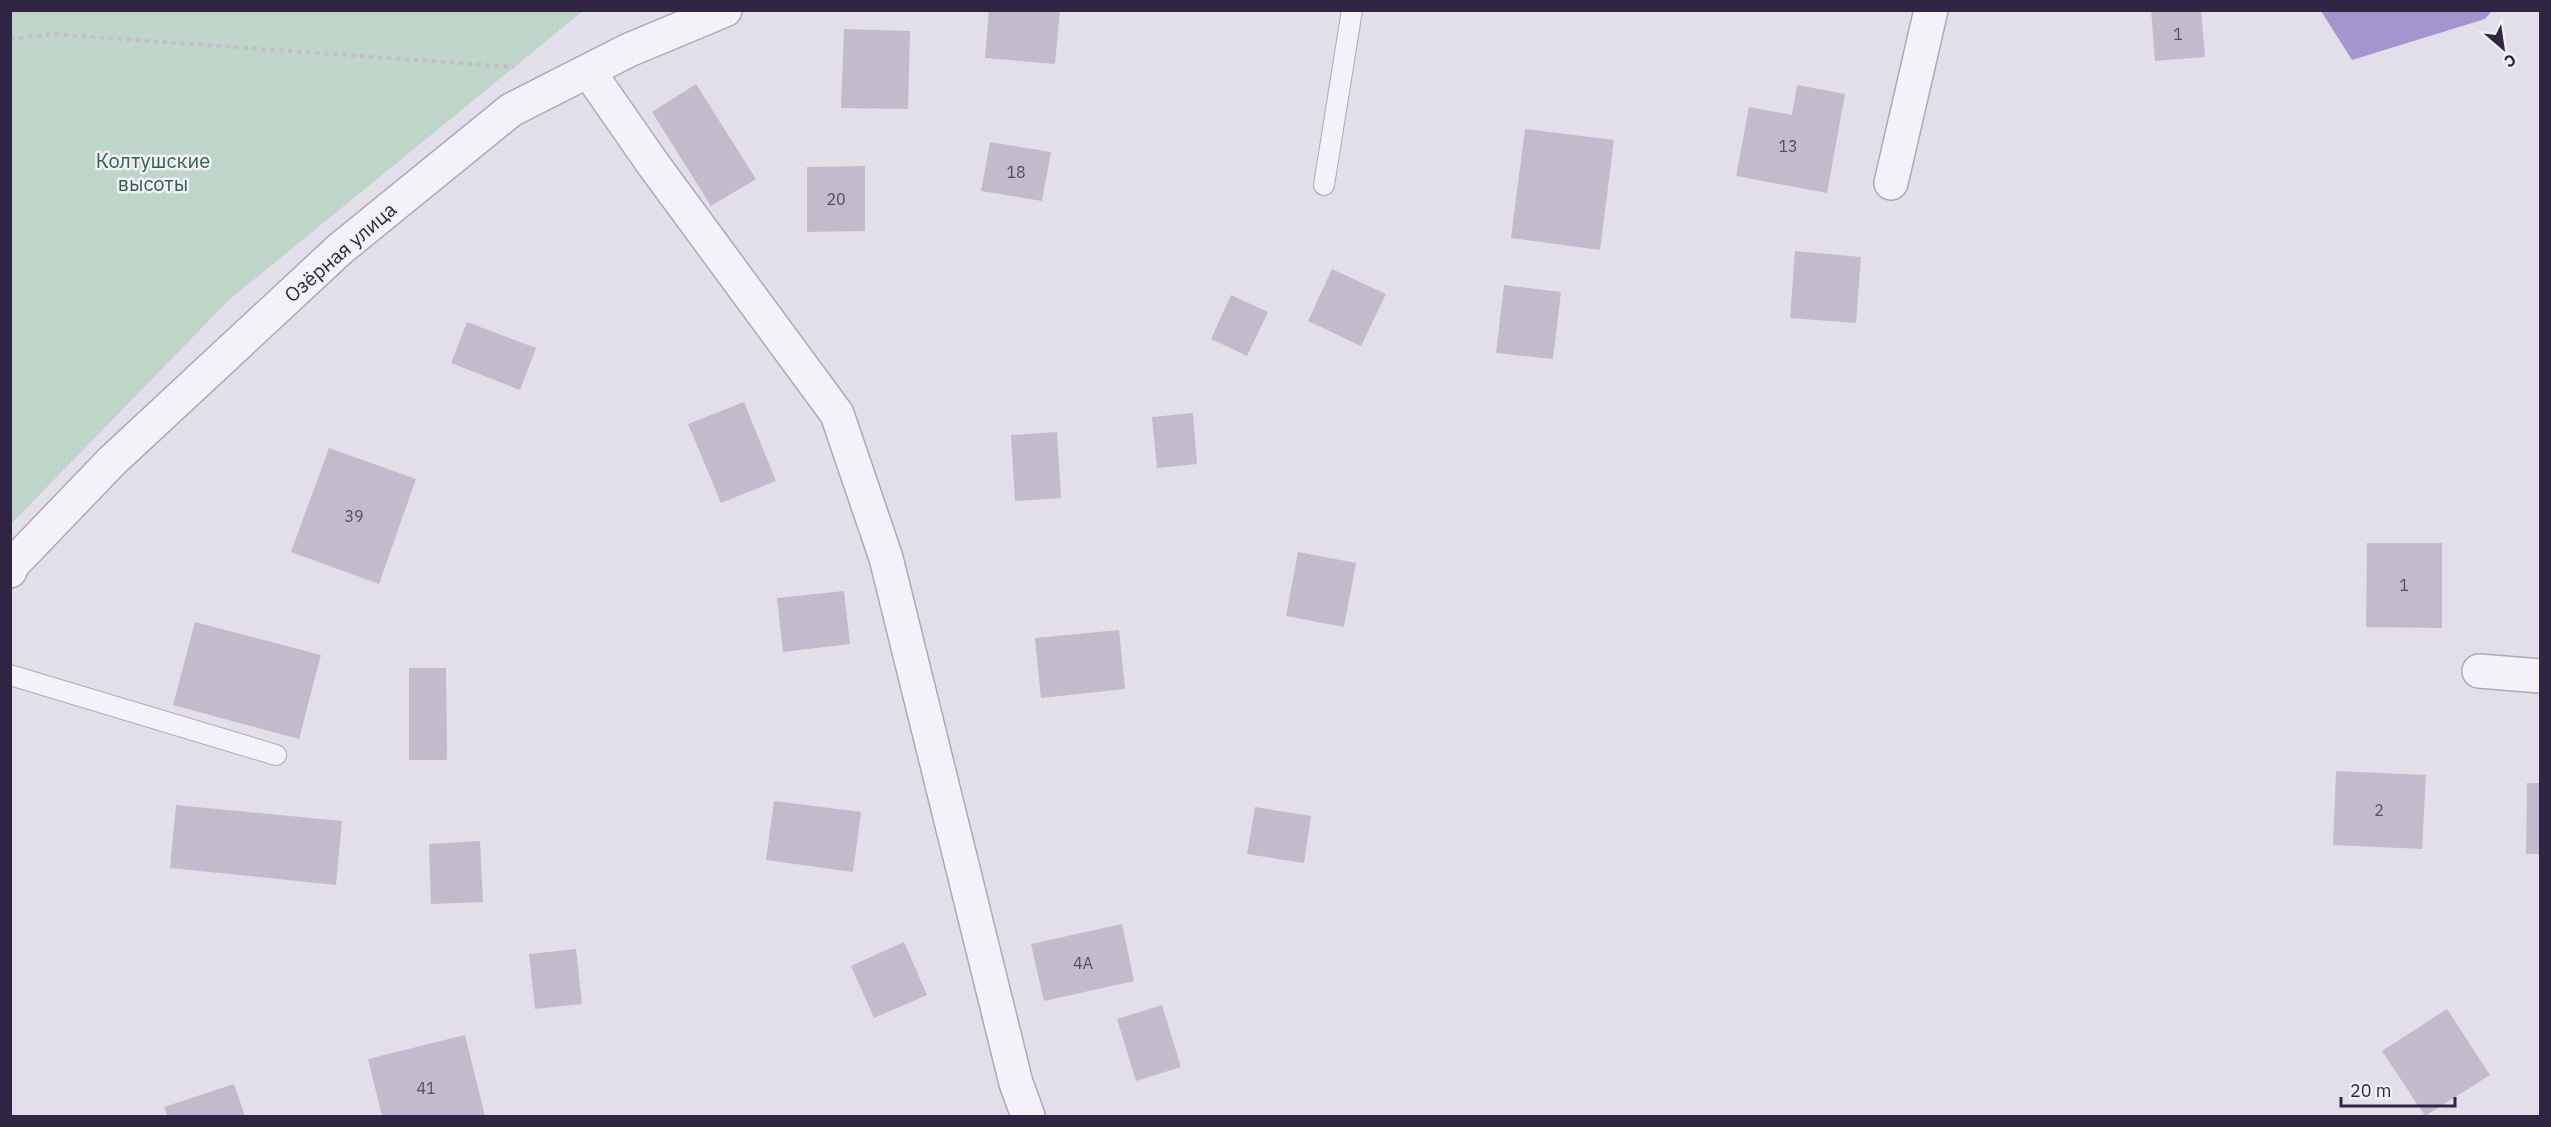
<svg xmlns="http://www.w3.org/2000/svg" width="2551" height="1127" font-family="'IBM Plex Sans',sans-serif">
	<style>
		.green { fill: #bfd5c9 }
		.water { fill: #a396ce }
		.building { fill: #c2bbcd }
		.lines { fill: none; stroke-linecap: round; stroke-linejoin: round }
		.lane-casing { stroke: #ada8b8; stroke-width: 22 }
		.street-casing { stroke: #ada8b8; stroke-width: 36 }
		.path { stroke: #c1bdc9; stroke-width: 4; stroke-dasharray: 4.5 4.5; stroke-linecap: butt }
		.lane { stroke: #f4f2f8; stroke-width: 20 }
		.street { stroke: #f4f2f8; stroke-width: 33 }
		.labels { text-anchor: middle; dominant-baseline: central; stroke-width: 5; stroke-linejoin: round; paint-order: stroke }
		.number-label { font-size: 16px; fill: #544b66 }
		.park-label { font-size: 20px; fill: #32604a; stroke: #f1eff7 }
		.street-label { font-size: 20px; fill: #302643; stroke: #f1eff7 }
	</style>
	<rect width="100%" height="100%" fill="#e2dfea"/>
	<path class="green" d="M 11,10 L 583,10 L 583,11 L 230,299 L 11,524 Z"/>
	<path class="water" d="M 2321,11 L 2492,11 L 2485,19 L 2352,60 Z"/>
	<path class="building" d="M 989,10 L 1060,10 L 1055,64 L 985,58 Z
		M 2151,10 L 2201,10 L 2205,57 L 2155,61 Z
		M 844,29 L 910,31 L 908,109 L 841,108 Z
		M 696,84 L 756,179 L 711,206 L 652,112 Z
		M 1797,85 L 1845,94 L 1827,193 L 1736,176 L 1749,107 L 1792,115 Z
		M 1525,129 L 1614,140 L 1600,250 L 1511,238 Z
		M 990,142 L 1051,152 L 1042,201 L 981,191 Z
		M 865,166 L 865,231 L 807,232 L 807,167 Z
		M 1795,251 L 1861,257 L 1856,323 L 1790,318 Z
		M 1332,269 L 1386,294 L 1361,346 L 1308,321 Z
		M 1504,285 L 1561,292 L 1553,359 L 1496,353 Z
		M 1231,295 L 1268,312 L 1247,356 L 1211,339 Z
		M 467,322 L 536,348 L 520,390 L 451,363 Z
		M 744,402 L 776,481 L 721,503 L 688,424 Z
		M 1193,413 L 1197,464 L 1157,468 L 1152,417 Z
		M 1057,432 L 1061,498 L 1015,501 L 1011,435 Z
		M 329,448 L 416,479 L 379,584 L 291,552 Z
		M 2367,543 L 2442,543 L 2442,628 L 2366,627 Z
		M 1298,552 L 1356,563 L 1344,627 L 1286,616 Z
		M 844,591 L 850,644 L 783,652 L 777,598 Z
		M 195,622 L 321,655 L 299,739 L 173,705 Z
		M 1119,630 L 1125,689 L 1041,698 L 1035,638 Z
		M 409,668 L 446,668 L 447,760 L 409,760 Z
		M 2336,771 L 2426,775 L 2422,849 L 2333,845 Z
		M 2527,783 L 2540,783 L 2540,854 L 2526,854 Z
		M 774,801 L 861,812 L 853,872 L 766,860 Z
		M 176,805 L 342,821 L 336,885 L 170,868 Z
		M 1255,807 L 1311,816 L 1304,863 L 1247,854 Z
		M 480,841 L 483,902 L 431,904 L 429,844 Z
		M 1122,924 L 1134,981 L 1044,1001 L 1031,944 Z
		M 904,942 L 927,995 L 874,1018 L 851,966 Z
		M 576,949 L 582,1004 L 535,1009 L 529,954 Z
		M 1162,1005 L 1181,1067 L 1136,1081 L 1117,1019 Z
		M 2447,1009 L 2490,1075 L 2425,1116 L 2382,1051 Z
		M 465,1035 L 485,1116 L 382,1116 L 368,1059 Z
		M 234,1084 L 245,1116 L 167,1116 L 164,1107 Z"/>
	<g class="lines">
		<g class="lane-casing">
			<path id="lane" d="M 1324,185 L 1352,10
				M 10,675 L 276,755"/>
		</g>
		<g class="street-casing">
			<path id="street" d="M 589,72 L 653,164 L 837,414 L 886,558 L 1016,1083 L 1028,1116
				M 1891,183 L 1931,10
				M 10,571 L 13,564 L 112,461 L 340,249 L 511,110 L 629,50 L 725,10
				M 2479,671 L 2540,676"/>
		</g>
		<path class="path" d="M 10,39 L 51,34 L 514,67"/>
		<use href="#lane" class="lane"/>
		<use href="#street" class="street"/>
	</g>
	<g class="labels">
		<g class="number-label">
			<text x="2178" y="34">1</text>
			<text x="1788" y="146">13</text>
			<text x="1016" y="172">18</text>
			<text x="836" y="199">20</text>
			<text x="354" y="516">39</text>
			<text x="2404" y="585">1</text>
			<text x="2379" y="810">2</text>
			<text x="1083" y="963">4А</text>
			<text x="426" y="1088">41</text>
		</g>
		<g class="park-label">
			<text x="153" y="160">Колтушские<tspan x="153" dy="23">высоты</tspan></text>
		</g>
		<g class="street-label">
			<text transform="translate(340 252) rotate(-41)">Озёрная улица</text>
		</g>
	</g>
	<rect width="2551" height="1127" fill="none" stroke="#302643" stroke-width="24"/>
	<g transform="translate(2503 48) rotate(151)" stroke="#f1eff7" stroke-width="4.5" paint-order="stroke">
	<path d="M0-4.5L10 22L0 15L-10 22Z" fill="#302643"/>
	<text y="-9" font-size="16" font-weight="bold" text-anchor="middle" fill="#302643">С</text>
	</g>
	<path d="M2341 1097v9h114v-9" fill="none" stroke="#302643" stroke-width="3"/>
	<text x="2350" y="1097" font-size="18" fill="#302643" stroke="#f1eff7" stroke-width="4.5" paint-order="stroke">20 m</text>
</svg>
